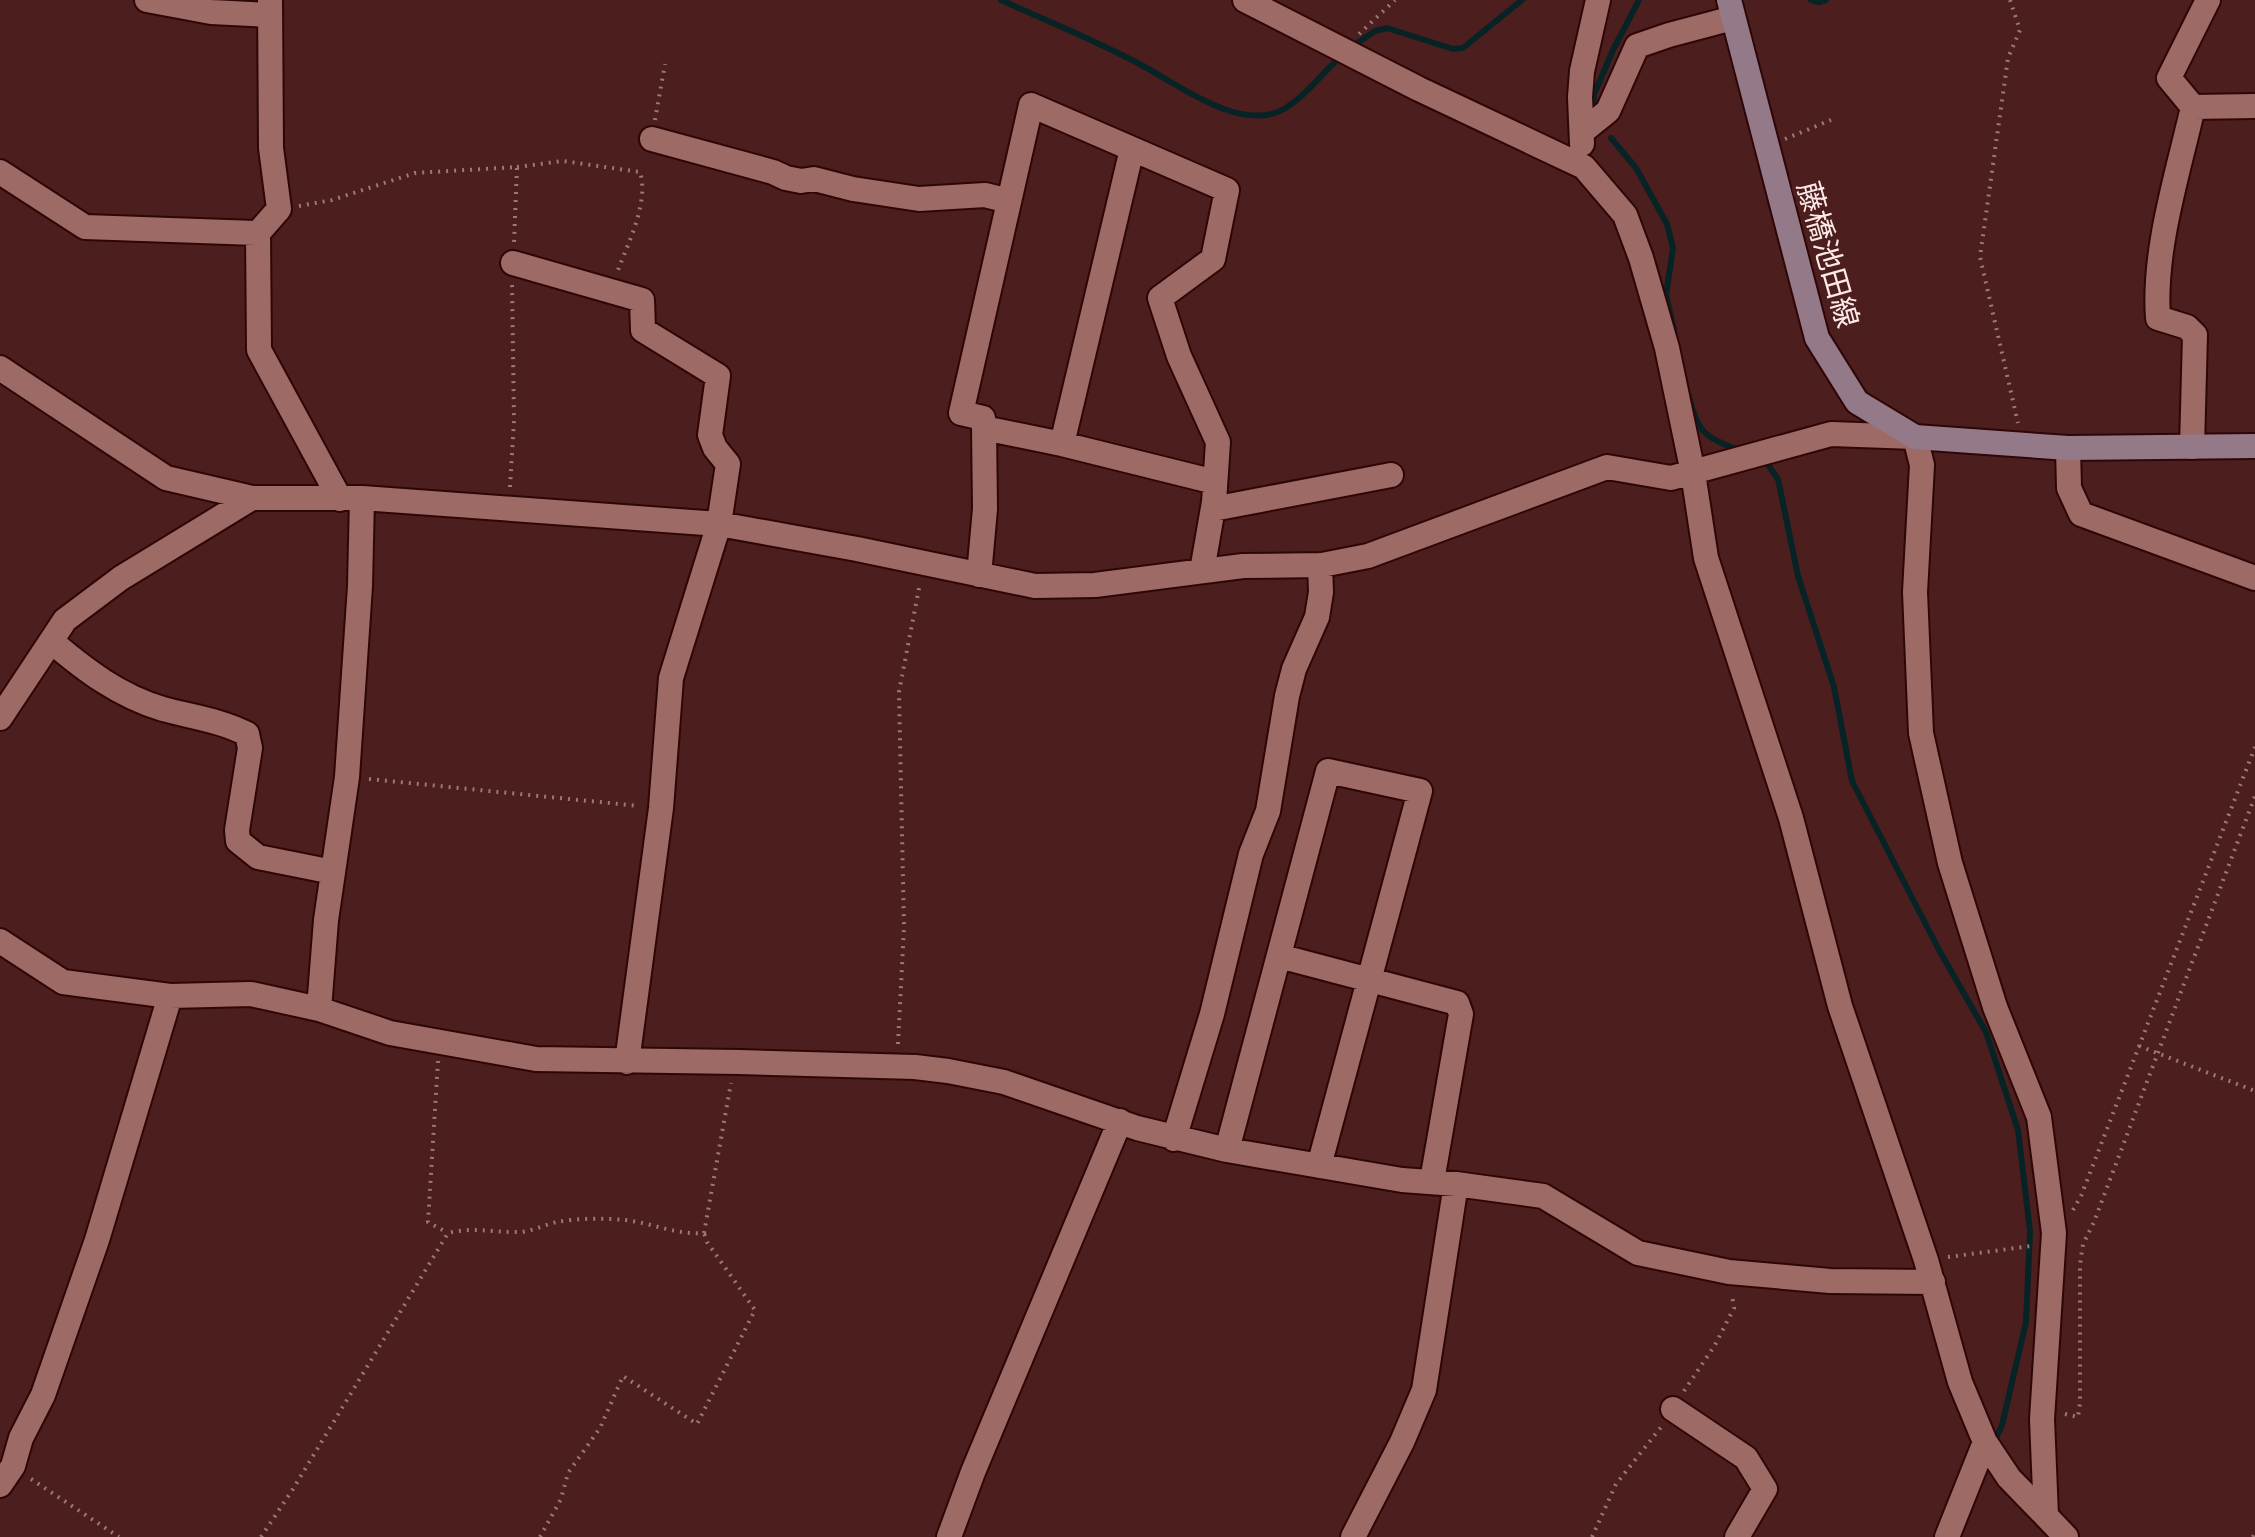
<svg xmlns="http://www.w3.org/2000/svg" width="2255" height="1537" font-family="Commissioner,'Noto Sans JP',sans-serif">
	<style>
		.lines { fill: none; stroke-linecap: round; stroke-linejoin: round }
		.stream { stroke: #082326; stroke-width: 6 }
		.minor-casing { stroke: #2f0607; stroke-width: 28 }
		.tertiary-casing { stroke: #2f0607; stroke-width: 28 }
		.secondary-casing { stroke: #2f0607; stroke-width: 28 }
		.path { stroke: #9a7978; stroke-width: 4; stroke-dasharray: 2 6; stroke-linecap: butt }
		.minor { stroke: #9e6a66; stroke-width: 24 }
		.tertiary { stroke: #9e6a66; stroke-width: 24 }
		.secondary { stroke: #947989; stroke-width: 24 }
		.labels { text-anchor: middle; dominant-baseline: central; stroke-width: 8; stroke-linejoin: round; paint-order: stroke }
		.street-label { font-size: 30px; fill: #fdeae8; stroke: #4c1f1e }
	</style>
	<rect width="100%" height="100%" fill="#4c1f1e"/>
	<g class="lines">
		<path class="stream" d="M 1001,0 C 1049,22 1099,42 1145,67 C 1180,86 1238,130 1280,111 C 1301,101 1318,78 1335,62
			M 1811,0 L 1819,2 L 1826,0
			M 1353,46 L 1375,31 L 1387,28 L 1453,49 L 1463,48 L 1522,0
			M 1597,106 L 1593,97 L 1613,50 L 1639,0
			M 1611,138 L 1636,168 L 1667,224 L 1673,248 L 1666,295 L 1674,330
			M 1689,396 C 1697,430 1703,437 1736,449
			M 1768,465 L 1778,479 L 1798,576 L 1834,687 L 1852,781 L 1939,950 L 1986,1032 L 2018,1130 L 2030,1231 L 2026,1322 L 2002,1425 L 1993,1445"/>
		<g class="minor-casing">
			<path id="minor" d="M 147,0 L 211,12 L 270,15
				M 270,0 L 271,148 L 279,209 L 258,233 L 259,350 L 340,499
				M 1245,0 L 1419,89 L 1584,167 L 1625,215 L 1641,258 L 1667,348 L 1693,473 L 1706,558 L 1791,818 L 1840,1006 L 1926,1260 L 1960,1382 L 1985,1442 L 2009,1478 L 2046,1516
				M 2208,0 L 2169,78 L 2193,107 L 2255,106
				M 1582,132 L 1608,111 L 1637,46 L 1669,35 L 1733,18
				M 652,139 L 773,172 L 786,178 L 801,181 L 814,179 L 853,189 L 919,199 L 985,195 L 1009,201
				M 1582,144 L 1580,97 L 1582,71 L 1598,0
				M 0,172 L 85,227 L 258,233
				M 513,263 L 642,300 L 643,330 L 718,376 L 710,435 L 715,448 L 728,464 L 719,524 L 671,678 L 661,808 L 627,1062
				M 0,368 L 166,478 L 252,498 L 362,498 L 719,524 L 857,549 L 1035,586 L 1095,585 L 1243,566 L 1322,565 L 1368,556 L 1607,467 L 1671,478 L 1831,434 L 1915,437
				M 984,428 L 1062,444 L 1215,482
				M 1062,444 L 1132,149
				M 2192,447 L 2195,335 L 2187,327 L 2158,318 C 2153,250 2178,173 2193,107
				M 2068,448 L 2069,488 L 2081,514 L 2255,578
				M 1213,509 L 1391,475
				M 979,575 L 985,509 L 984,428 L 983,418 L 961,413 L 1031,105 L 1227,190 L 1213,259 L 1160,298 L 1179,356 L 1218,442 L 1214,502 L 1202,571
				M 51,641 C 85,670 119,696 163,709 C 192,717 220,720 247,734 L 250,748 L 237,830 L 238,841 L 258,857 L 333,872
				M 0,718 L 65,620 L 121,578 L 252,498
				M 0,941 L 63,982 L 170,996 L 251,994 L 319,1009 L 390,1033 L 536,1059 L 739,1062 L 915,1067 L 948,1071 L 1004,1082 L 1137,1128 L 1227,1150 L 1402,1180 L 1456,1184 L 1543,1196 L 1638,1253 L 1729,1272 L 1830,1281 L 1933,1282
				M 1279,956 L 1457,1003 L 1461,1014 L 1432,1181
				M 319,1009 L 326,920 L 347,777 L 360,586 L 362,498
				M 1174,1139 L 1212,1014 L 1251,854 L 1268,811 L 1287,696 L 1294,669 L 1317,617 L 1321,592 L 1320,565
				M 1227,1150 L 1328,771 L 1420,791 L 1319,1166
				M 1673,1409 L 1746,1458 L 1765,1489 L 1737,1537
				M 0,1485 L 13,1466 L 21,1438 L 43,1395 L 97,1240 L 170,996
				M 949,1537 L 973,1472 L 1120,1121
				M 1353,1537 L 1402,1442 L 1424,1390 L 1456,1184
				M 1947,1537 L 1985,1442"/>
		</g>
		<g class="tertiary-casing">
			<path id="tertiary" d="M 1915,437 L 1922,465 L 1915,592 L 1921,733 L 1950,863 L 1995,1007 L 2039,1117 L 2054,1233 L 2042,1419 L 2046,1516 L 2066,1537"/>
		</g>
		<g class="secondary-casing">
			<path id="secondary" d="M 1729,0 L 1817,338 L 1857,402 L 1915,437 L 2068,448 L 2255,446"/>
		</g>
		<path class="path" d="M 2010,0 L 2020,30 L 2008,58 L 1980,257 L 2018,423
			M 1359,34 L 1395,0
			M 655,120 L 665,64
			M 1785,139 L 1831,120
			M 517,167 L 563,161 L 640,172 C 649,202 629,241 618,270
			M 299,206 L 332,200 L 415,173 L 517,167 L 514,243
			M 510,487 L 514,421 L 512,284
			M 369,779 L 639,806
			M 898,1044 L 904,927 L 899,692 L 920,583
			M 2139,1046 L 2255,1091
			M 438,1061 L 428,1222 L 448,1233
			M 2073,1210 L 2081,1196 L 2255,747
			M 1948,1257 L 2031,1246
			M 1684,1391 L 1715,1345 L 1734,1308 L 1732,1295
			M 2065,1414 L 2078,1417 L 2080,1403 L 2080,1265 L 2083,1244 L 2094,1222 L 2255,796
			M 31,1479 L 119,1537
			M 261,1537 L 293,1489 L 448,1233 C 471,1227 491,1232 515,1232 C 529,1233 543,1225 557,1222 C 577,1218 604,1218 625,1220 C 652,1223 676,1235 704,1233 L 731,1083
			M 540,1537 L 561,1499 L 568,1473 L 600,1428 L 623,1376 L 697,1424 L 755,1310 L 707,1242 L 704,1233
			M 1592,1537 L 1616,1484 L 1662,1426
			M 2253,1537 L 2255,1532"/>
		<use href="#minor" class="minor"/>
		<use href="#tertiary" class="tertiary"/>
		<use href="#secondary" class="secondary"/>
	</g>
	<g class="labels">
		<g class="street-label">
			<text transform="translate(1830 254) rotate(74)">藤橋池田線</text>
		</g>
	</g>
</svg>
